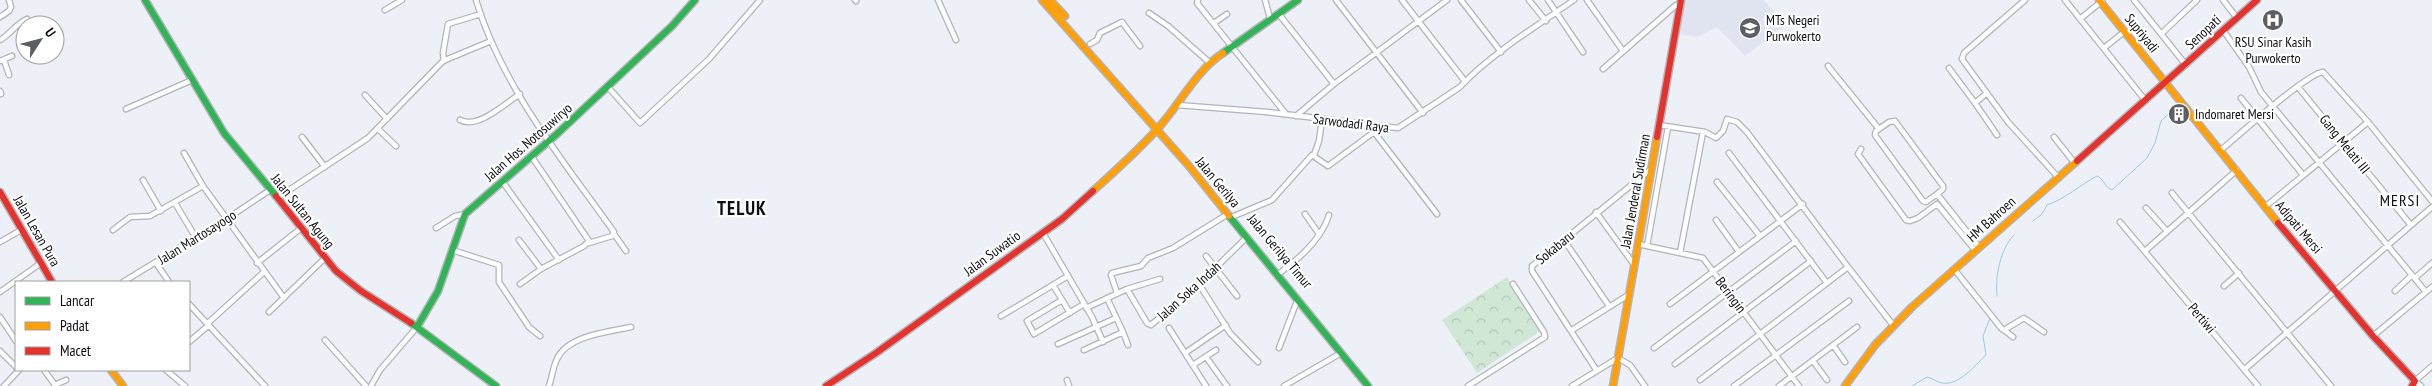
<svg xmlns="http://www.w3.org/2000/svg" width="2432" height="386" font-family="'PT Sans Narrow',sans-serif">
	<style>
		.built { fill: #dfe4f0 }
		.park { fill: url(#park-crowns) }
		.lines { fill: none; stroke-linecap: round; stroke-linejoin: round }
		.stream { stroke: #9cc8e2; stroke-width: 1 }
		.street-casing { stroke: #b2b4b9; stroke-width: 7 }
		.fast-casing { stroke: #b2b4b9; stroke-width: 9 }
		.slow-casing { stroke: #b2b4b9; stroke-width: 9 }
		.jam-casing { stroke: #b2b4b9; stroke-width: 9 }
		.street { stroke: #fcfdfe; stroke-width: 4.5 }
		.fast { stroke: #30b455; stroke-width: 6 }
		.slow { stroke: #ff9f0a; stroke-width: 6 }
		.jam { stroke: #e5322d; stroke-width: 6 }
		.labels { text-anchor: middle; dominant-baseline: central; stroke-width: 4.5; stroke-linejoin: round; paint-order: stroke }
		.poi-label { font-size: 14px; fill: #0e0f13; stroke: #fff; text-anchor: start }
		.street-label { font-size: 14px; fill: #0e0f13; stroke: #fff }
		.quarter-label { font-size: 16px; letter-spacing: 1px; fill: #0e0f13; stroke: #fff }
		.district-label { font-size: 19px; font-weight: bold; letter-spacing: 1px; fill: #0e0f13; stroke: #fff }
	</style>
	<defs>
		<pattern id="park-crowns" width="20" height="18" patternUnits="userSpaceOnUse" patternTransform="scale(1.25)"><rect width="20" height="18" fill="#d1e7d6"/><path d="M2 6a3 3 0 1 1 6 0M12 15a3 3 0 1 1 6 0" fill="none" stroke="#b2c5b7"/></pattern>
	</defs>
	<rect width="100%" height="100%" fill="#eef0f7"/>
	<path class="built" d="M 1685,0 L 1763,0 L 1787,24 L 1745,56 L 1717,27 L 1698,37 L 1679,34 Z"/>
	<path class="park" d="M 1507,277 L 1542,330 L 1477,373 L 1442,320 Z"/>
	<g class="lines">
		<path class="stream" d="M 2033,221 L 2042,214 L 2047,205 C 2065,199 2080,185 2097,176 C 2104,179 2104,187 2112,190 L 2147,158 L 2155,143 L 2161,121 L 2177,106
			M 1997,296 C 1995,277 2000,249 2014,235
			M 1912,386 L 1927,377 C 1933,378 1936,382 1942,383 C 1959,386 1974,366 1986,355 L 1983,336 L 1990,318"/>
		<g class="street-casing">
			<path id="street" d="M 476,0 C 502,87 562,159 614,232 L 612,236 L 589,243
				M 855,0 L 856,1
				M 938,0 L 956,40
				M 1198,0 L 1197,3 L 1286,114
				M 1265,0 L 1270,18
				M 1336,0 L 1423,113
				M 1402,0 L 1464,80
				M 1461,0 L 1501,52
				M 1529,0 L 1546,21
				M 1548,0 L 1583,52
				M 1587,0 L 1623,51
				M 2025,0 L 1964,53 L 1962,59 L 2008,122 L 2057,176
				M 2065,0 L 2145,100
				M 2134,0 L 2186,65
				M 2223,0 L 2237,18
				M 385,10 L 402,0
				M 1149,13 L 1168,26 L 1209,62
				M 1278,13 L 1334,84
				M 0,17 L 9,11 L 11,7 L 9,0
				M 2080,19 L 2102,1
				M 1214,23 L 1227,14
				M 2223,30 L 2249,67 L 2261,92 L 2426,292
				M 2161,34 L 2197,0
				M 0,40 C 10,35 14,25 27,19
				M 1090,44 L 1097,40 L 1100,33 L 1122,22 L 1140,46
				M 2104,48 L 2124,32
				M 4,60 L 9,75
				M 0,61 L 12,56
				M 444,61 L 443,53 L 448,24 L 481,14
				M 1828,66 L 1879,129
				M 1949,68 L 1975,103
				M 1603,69 L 1676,5 L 1679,6
				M 608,87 L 640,123 L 709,59 L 760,0
				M 2298,87 L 2410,224
				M 0,91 L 1,94
				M 1987,93 L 1975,103 L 1997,135
				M 365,95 L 387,119
				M 2241,98 L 2303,175
				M 1177,105 L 1267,112 L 1398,128 L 1460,87 C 1488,56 1538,25 1574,0
				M 126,109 L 192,80
				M 1296,116 L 1334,84 L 1447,0
				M 460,120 C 479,129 504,104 520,94
				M 1659,125 L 1705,132 L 1716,138 L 1723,131 L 1727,119 L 1737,122 L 1747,132 L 1848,267 L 1700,380
				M 378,129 L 396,146
				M 1374,132 L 1437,214
				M 302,137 L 325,167
				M 2054,137 L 2073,161
				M 1861,149 L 1858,154 L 1906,220 L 1910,221 L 1918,218 L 1937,204 L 1975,250
				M 2221,150 C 2238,136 2307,73 2323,72 L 2368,122 L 2432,201
				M 184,153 L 203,186 L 284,298
				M 1729,153 L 1827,283
				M 1314,155 L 1319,141 L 1322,120
				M 143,180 L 161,211
				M 502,181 L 559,260
				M 1717,182 L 1760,236
				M 2172,193 L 2331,386
				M 1937,194 L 1943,189 L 1943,186 L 1895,121 L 1889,122 L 1876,131 L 1875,135 L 1880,142 L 1923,201 L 1926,202 L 1937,194 L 1979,247
				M 277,198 L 368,138 L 443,61 L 491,41
				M 175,203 L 196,238
				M 2265,207 L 2368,122
				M 2146,208 L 2167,231
				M 1596,212 L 1635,266
				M 1305,214 L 1319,234
				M 1234,216 L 1272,200 L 1312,155 L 1328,166 L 1374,132 L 1377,127
				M 1716,220 L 1739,252
				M 2120,222 L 2258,386
				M 436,228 L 455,216 L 465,214
				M 113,230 L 130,217 L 150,216 L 203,186
				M 1043,233 L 1092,317 L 1103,342
				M 614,234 L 626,251
				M 519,240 L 541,269
				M 1564,240 L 1609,306
				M 0,242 L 21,230
				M 1638,244 L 1703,258 L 1799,386
				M 1647,246 L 1668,127
				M 452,250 L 499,265 L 499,282 L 529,327 L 540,336
				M 2145,251 L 2237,170
				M 1680,253 L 1703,132
				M 1206,256 L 1237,296
				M 156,263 L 169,282
				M 257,263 L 300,229
				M 1848,267 L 1893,325
				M 1954,269 L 2002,329 L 2004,330 L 2024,318 L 2044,332
				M 1281,272 C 1300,258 1322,238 1329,215
				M 2415,278 L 2432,263
				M 123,282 L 228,218 L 270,190
				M 520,284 L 541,269 L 584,246 L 589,241 L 532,157
				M 1199,284 L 1230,333 L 1258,362
				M 1053,285 L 1070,313
				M 2224,286 L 2239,273
				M 1127,289 L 1160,279
				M 2395,291 L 2412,275
				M 0,292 L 41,263
				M 1117,293 L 1111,275 L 1112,273 L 1141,266 L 1148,258 L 1173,248 L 1228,214
				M 1062,300 L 1027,321 L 1034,334 L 1084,304
				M 189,304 L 265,386
				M 1670,304 L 1803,204
				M 1086,308 L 1127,289 L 1147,323 L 1151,325 L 1199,284 L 1247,237
				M 269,312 L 324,259
				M 1001,316 L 1068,276
				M 0,317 L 16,341
				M 208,323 L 264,272
				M 1169,328 L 1206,386
				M 1572,330 L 1630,294
				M 2004,330 L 2013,337
				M 1123,332 L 1128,345
				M 2373,336 L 2432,287
				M 325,340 L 366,386
				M 189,342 L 209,325
				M 1058,344 L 1116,318
				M 1833,345 L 1845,362
				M 1279,348 L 1297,301
				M 1654,348 L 1796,241
				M 1084,350 L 1123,332 L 1107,298
				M 0,351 L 16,367
				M 1185,353 L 1226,325
				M 1206,357 L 1227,386
				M 1813,361 L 1827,380
				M 1675,364 L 1811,261
				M 1193,365 L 1216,350
				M 2245,369 L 2432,207
				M 44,370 L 55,385 L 66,380
				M 166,370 L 185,386
				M 1597,371 L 1532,271 L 1532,266 L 1651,169
				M 1067,380 L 1069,386
				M 4,386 L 19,370
				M 371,386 L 380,370 L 417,327
				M 549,386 C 552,377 553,367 557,359 C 568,335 609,332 631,327
				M 1284,386 L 1341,353
				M 1468,386 L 1545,337 L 1544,332 L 1513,284
				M 1572,386 L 1618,358 L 1630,365 L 1645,386
				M 1734,386 L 1849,301
				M 1779,386 L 1857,327
				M 2421,386 L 2415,381 L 2432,366"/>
		</g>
		<g class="fast-casing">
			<path id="fast" d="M 145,0 L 224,133 L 276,196
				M 1223,53 L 1298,0
				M 1229,216 L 1368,386
				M 411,323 L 496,386
				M 417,327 L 438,291 L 465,214 L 558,133 L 672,26 L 695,0"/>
		</g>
		<g class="slow-casing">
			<path id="slow" d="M 1042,0 L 1189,166 L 1229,216
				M 1050,0 L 1065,16
				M 2099,0 L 2278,223
				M 1093,191 C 1116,170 1140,149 1160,126 C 1181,102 1196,71 1223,53
				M 111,370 L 123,386
				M 1613,386 L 1657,137
				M 1845,386 L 1875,345 L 1912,307 L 2077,161"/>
		</g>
		<g class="jam-casing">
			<path id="jam" d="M 1657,137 L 1681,0
				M 2077,161 L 2257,0
				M 0,192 L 52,282
				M 276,196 L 336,271 L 361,291 L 411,323
				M 2278,223 L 2373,336 L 2415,381 L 2412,386
				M 826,386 L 876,353 L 1062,219 L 1093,191"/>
		</g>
		<use href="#street" class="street"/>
		<use href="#fast" class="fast"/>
		<use href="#slow" class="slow"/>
		<use href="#jam" class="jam"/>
	</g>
	<defs>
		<g id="hospital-disc" transform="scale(1.125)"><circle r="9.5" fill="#5c5e63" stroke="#fff"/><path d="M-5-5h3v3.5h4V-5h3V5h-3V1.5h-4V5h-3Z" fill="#fff"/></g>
		<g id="school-disc" transform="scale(1.125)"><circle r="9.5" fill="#5c5e63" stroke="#fff"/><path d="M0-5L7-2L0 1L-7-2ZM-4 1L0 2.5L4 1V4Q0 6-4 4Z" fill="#fff"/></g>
		<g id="building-disc" transform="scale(1.125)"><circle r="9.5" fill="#5c5e63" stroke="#fff"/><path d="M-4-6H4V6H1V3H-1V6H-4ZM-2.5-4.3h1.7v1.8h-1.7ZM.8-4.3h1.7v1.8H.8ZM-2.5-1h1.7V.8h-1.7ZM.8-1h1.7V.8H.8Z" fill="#fff"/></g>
	</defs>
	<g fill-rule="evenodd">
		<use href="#hospital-disc" x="2273" y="20"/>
		<use href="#school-disc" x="1750" y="28"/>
		<use href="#building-disc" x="2179" y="114"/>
	</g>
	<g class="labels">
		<g class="poi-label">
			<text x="1766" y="20">MTs Negeri<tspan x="1766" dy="16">Purwokerto</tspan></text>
			<text x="2273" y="42" text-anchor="middle">RSU Sinar Kasih<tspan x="2273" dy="16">Purwokerto</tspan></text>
			<text x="2195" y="114">Indomaret Mersi</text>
		</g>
		<g class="street-label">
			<text transform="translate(2203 32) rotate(-43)">Senopati</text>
			<text transform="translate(2142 33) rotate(51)">Supriyadi</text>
			<text transform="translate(1351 123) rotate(7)">Sarwodadi Raya</text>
			<text transform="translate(528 142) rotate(-41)">Jalan Hos. Notosuwiryo</text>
			<text transform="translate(2345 144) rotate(51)">Gang Melati III</text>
			<text transform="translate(1218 182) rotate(50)">Jalan Gerilya</text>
			<text transform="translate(1635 191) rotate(-80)">Jalan Jenderal Sudirman</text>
			<text transform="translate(303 211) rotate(51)">Jalan Sultan Agung</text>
			<text transform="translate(1991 219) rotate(-42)">HM Bahroen</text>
			<text transform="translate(2299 227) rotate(50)">Adipati Mersi</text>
			<text transform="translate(37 231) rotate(60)">Jalan Lesan Pura</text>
			<text transform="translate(197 237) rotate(-32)">Jalan Martosayogo</text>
			<text transform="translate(1555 247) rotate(-39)">Sokabaru</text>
			<text transform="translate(1280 251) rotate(50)">Jalan Gerilya Timur</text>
			<text transform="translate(992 253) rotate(-36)">Jalan Suwatio</text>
			<text transform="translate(1189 291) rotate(-42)">Jalan Soka Indah</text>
			<text transform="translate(1731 295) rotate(53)">Beringin</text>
			<text transform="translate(2202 318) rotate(50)">Pertiwi</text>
		</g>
		<g class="quarter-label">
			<text x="2400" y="200">MERSI</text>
		</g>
		<g class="district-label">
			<text x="742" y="208">TELUK</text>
		</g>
	</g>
	<rect x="15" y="281" width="175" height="90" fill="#ffffff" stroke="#9f9fa1"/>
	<rect x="25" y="297" width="25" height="8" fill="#30b455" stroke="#9f9fa1"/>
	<text x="60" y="306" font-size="15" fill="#0e0f13">Lancar</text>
	<rect x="25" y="322" width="25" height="8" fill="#ff9f0a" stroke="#9f9fa1"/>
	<text x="60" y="331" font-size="15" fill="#0e0f13">Padat</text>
	<rect x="25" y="347" width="25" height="8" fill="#e5322d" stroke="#9f9fa1"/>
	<text x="60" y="356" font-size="15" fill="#0e0f13">Macet</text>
	<g transform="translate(40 40) rotate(54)"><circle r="24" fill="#ffffff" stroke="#9f9fa1"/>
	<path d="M0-4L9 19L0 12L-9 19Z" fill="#5c5e63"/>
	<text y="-8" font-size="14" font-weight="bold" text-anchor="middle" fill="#0e0f13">U</text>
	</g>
</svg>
